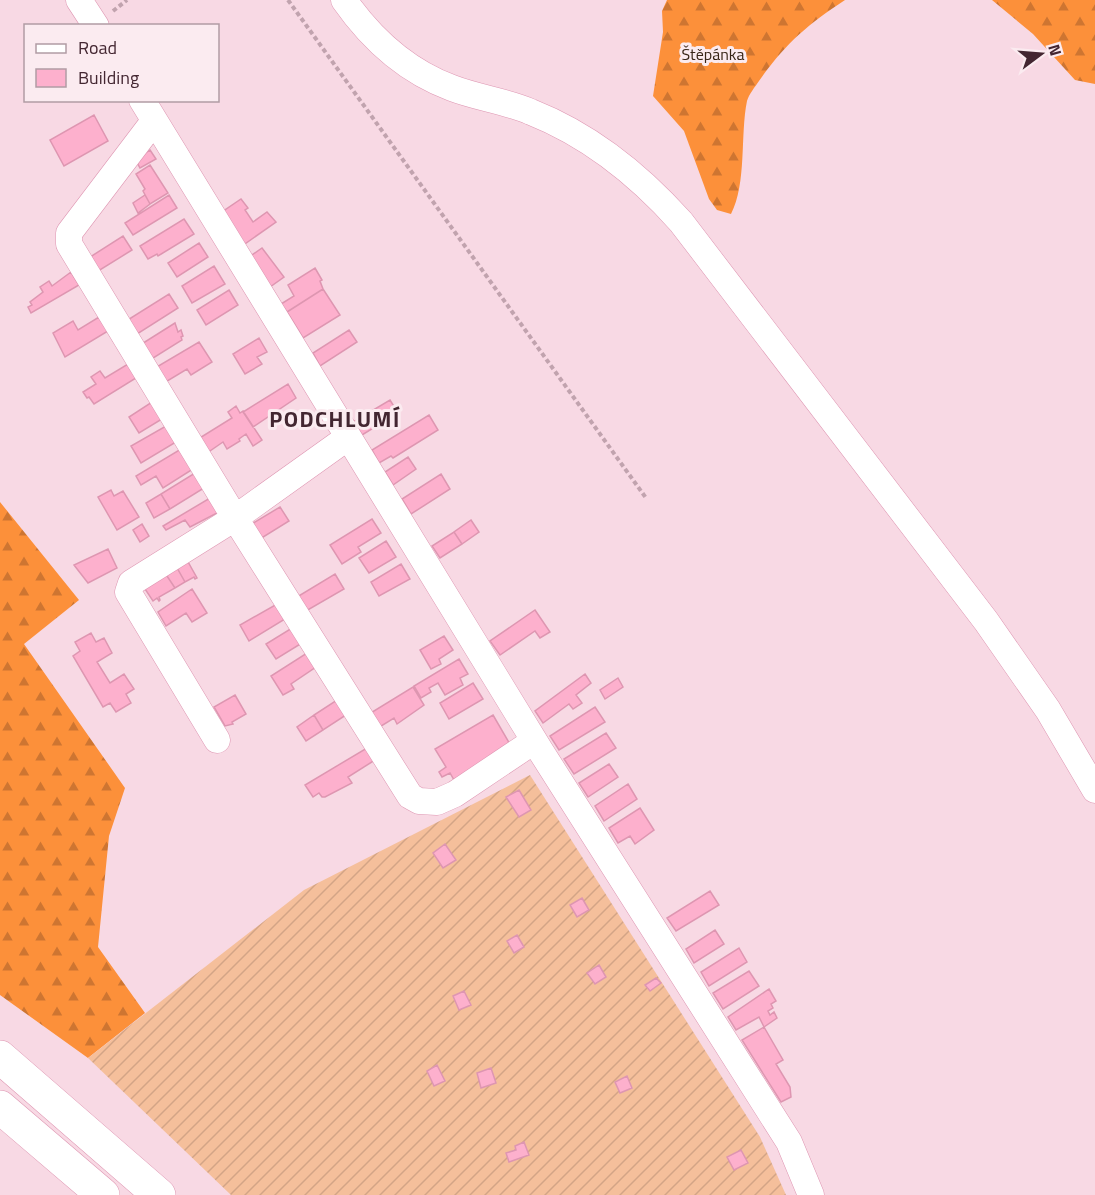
<svg xmlns="http://www.w3.org/2000/svg" width="1095" height="1195" font-family="'Titillium Web',sans-serif">
	<style>
		.forest { fill: url(#forest-firs) }
		.garden { fill: url(#garden-furrows) }
		.building { fill: #fdb0cd; stroke: #de96b1; stroke-width: 1.5 }
		.lines { fill: none; stroke-linecap: round; stroke-linejoin: round }
		.minor-casing { stroke: #de96b2; stroke-width: 27 }
		.motorway-casing { stroke: #de96b2; stroke-width: 34 }
		.path { stroke: #c1a3ae; stroke-width: 4; stroke-dasharray: 4.5 3; stroke-linecap: butt }
		.minor { stroke: #fff; stroke-width: 26 }
		.motorway { stroke: #fff; stroke-width: 33 }
		.labels { text-anchor: middle; dominant-baseline: central; stroke-width: 6; stroke-linejoin: round; paint-order: stroke }
		.park-label { font-size: 16px; fill: #382517; stroke: #fbebf0 }
		.district-label { font-size: 22px; font-weight: bold; letter-spacing: 1.5px; fill: #432631; stroke: #fbebf0 }
	</style>
	<defs>
		<pattern id="forest-firs" width="22" height="20" patternUnits="userSpaceOnUse" patternTransform="scale(1.5)"><rect width="22" height="20" fill="#fc903a"/><path d="M5 1l3.5 6h-7zM16 11l3.5 6h-7z" fill="#ce7531"/></pattern>
		<pattern id="garden-furrows" width="10" height="10" patternUnits="userSpaceOnUse" patternTransform="scale(1.5)"><rect width="10" height="10" fill="#f5bf9b"/><path d="M-1 1l2-2M0 10L10 0M9 11l2-2" fill="none" stroke="#d3a486"/></pattern>
	</defs>
	<rect width="100%" height="100%" fill="#f8d9e4"/>
	<path class="forest" d="M 667,0 L 845,0 C 807,25 785,44 759,81 C 755,87 749,94 747,101 C 740,135 747,183 731,214 L 717,210 L 709,199 L 684,131 L 653,96 L 663,32 L 662,11 Z
		M 992,0 L 1095,0 L 1095,84 L 1075,80 L 1033,34 Z
		M 0,502 L 79,600 L 24,644 L 125,788 L 109,836 L 98,947 L 145,1013 L 88,1058 L 0,995 Z"/>
	<path class="garden" d="M 530,775 L 760,1137 L 786,1195 L 231,1195 L 88,1058 L 304,890 Z"/>
	<path class="building" d="M 94,115 L 108,141 L 64,166 L 50,140 Z
		M 150,150 L 156,159 L 140,168 L 135,159 Z
		M 150,165 L 168,193 L 150,204 L 143,191 L 145,189 L 136,174 Z
		M 145,195 L 150,204 L 138,213 L 133,203 Z
		M 169,195 L 177,208 L 133,235 L 125,223 Z
		M 241,199 L 248,208 L 245,210 L 253,222 L 267,212 L 276,222 L 242,246 L 219,214 Z
		M 184,219 L 194,234 L 158,256 L 157,254 L 148,259 L 140,246 Z
		M 123,236 L 132,250 L 95,273 L 87,259 Z
		M 199,243 L 208,257 L 177,277 L 168,263 Z
		M 262,248 L 284,277 L 270,287 L 249,257 Z
		M 214,266 L 225,284 L 192,303 L 182,286 Z
		M 315,268 L 322,280 L 320,281 L 323,289 L 287,312 L 281,304 L 294,296 L 288,285 Z
		M 71,272 L 79,285 L 31,313 L 28,307 L 32,305 L 30,302 L 43,292 L 40,287 L 49,281 L 52,286 Z
		M 323,289 L 340,315 L 303,338 L 287,312 Z
		M 229,290 L 238,305 L 206,325 L 197,310 Z
		M 169,294 L 178,308 L 134,336 L 126,321 Z
		M 99,317 L 108,331 L 65,357 L 53,333 L 73,321 L 78,330 Z
		M 175,323 L 178,332 L 181,330 L 183,336 L 181,337 L 182,340 L 150,360 L 140,345 Z
		M 349,330 L 357,342 L 320,366 L 313,353 Z
		M 259,338 L 267,352 L 257,357 L 262,364 L 245,374 L 233,354 Z
		M 199,342 L 212,362 L 191,375 L 187,369 L 164,383 L 155,368 Z
		M 128,364 L 136,378 L 94,404 L 89,397 L 87,398 L 83,392 L 96,384 L 91,377 L 100,371 L 105,378 Z
		M 288,384 L 296,398 L 253,427 L 243,412 Z
		M 390,400 L 398,413 L 362,435 L 353,422 Z
		M 152,402 L 162,419 L 139,433 L 129,417 Z
		M 236,406 L 240,413 L 243,411 L 262,440 L 253,446 L 246,434 L 239,439 L 240,441 L 227,449 L 223,442 L 207,453 L 198,439 L 232,418 L 228,412 Z
		M 429,415 L 438,430 L 393,458 L 391,456 L 379,463 L 372,450 Z
		M 166,426 L 176,442 L 141,463 L 131,446 Z
		M 181,449 L 193,469 L 163,488 L 156,476 L 141,485 L 136,476 Z
		M 408,457 L 416,469 L 393,485 L 385,472 Z
		M 195,473 L 204,488 L 170,509 L 161,494 Z
		M 441,474 L 450,489 L 411,514 L 402,499 Z
		M 111,490 L 114,496 L 123,491 L 139,517 L 117,530 L 98,497 Z
		M 161,494 L 170,509 L 154,518 L 146,503 Z
		M 210,498 L 219,512 L 190,527 L 185,520 L 166,530 L 163,526 Z
		M 280,507 L 289,521 L 260,539 L 250,525 Z
		M 372,519 L 381,533 L 358,547 L 361,552 L 342,564 L 330,545 Z
		M 471,520 L 479,532 L 462,544 L 454,532 Z
		M 142,524 L 149,536 L 140,542 L 133,530 Z
		M 454,532 L 462,544 L 440,558 L 432,546 Z
		M 386,541 L 396,557 L 369,573 L 359,558 Z
		M 108,549 L 117,568 L 88,583 L 74,565 Z
		M 187,560 L 197,578 L 195,579 L 194,577 L 185,582 L 176,566 Z
		M 401,564 L 410,579 L 379,596 L 371,582 Z
		M 176,566 L 185,582 L 175,588 L 165,573 Z
		M 165,573 L 175,588 L 159,597 L 160,600 L 159,601 L 157,598 L 153,601 L 143,586 Z
		M 335,574 L 344,589 L 306,611 L 297,597 Z
		M 192,589 L 207,613 L 192,622 L 186,613 L 166,626 L 158,612 Z
		M 277,604 L 285,619 L 249,641 L 240,625 Z
		M 535,610 L 550,632 L 540,638 L 535,631 L 500,655 L 490,641 Z
		M 292,628 L 302,643 L 276,659 L 266,644 Z
		M 91,633 L 96,642 L 104,638 L 112,653 L 97,662 L 110,683 L 124,674 L 134,689 L 126,694 L 131,703 L 116,712 L 110,703 L 103,707 L 73,656 L 80,651 L 75,642 Z
		M 444,636 L 453,650 L 439,659 L 441,664 L 431,669 L 420,650 Z
		M 307,653 L 316,667 L 291,684 L 294,689 L 283,695 L 271,676 Z
		M 459,659 L 468,674 L 460,678 L 463,685 L 445,695 L 438,683 L 429,688 L 431,692 L 421,698 L 414,686 Z
		M 585,674 L 591,683 L 576,695 L 582,703 L 573,709 L 569,704 L 543,723 L 535,711 Z
		M 618,678 L 623,687 L 605,699 L 600,690 Z
		M 473,683 L 483,699 L 449,719 L 440,703 Z
		M 413,687 L 424,705 L 397,724 L 394,718 L 378,728 L 369,714 Z
		M 235,695 L 246,714 L 232,722 L 233,724 L 225,726 L 214,707 Z
		M 337,700 L 346,715 L 323,730 L 314,715 Z
		M 595,707 L 605,722 L 559,750 L 550,736 Z
		M 314,715 L 323,730 L 306,741 L 297,727 Z
		M 493,715 L 511,746 L 454,780 L 450,773 L 442,777 L 439,772 L 446,767 L 435,749 Z
		M 606,733 L 616,748 L 574,774 L 564,759 Z
		M 367,748 L 375,760 L 348,777 L 352,783 L 325,797 L 322,797 L 319,793 L 313,797 L 305,785 Z
		M 609,764 L 618,777 L 588,797 L 579,783 Z
		M 628,784 L 637,799 L 604,821 L 595,806 Z
		M 519,790 L 531,810 L 519,817 L 506,797 Z
		M 640,808 L 654,830 L 635,844 L 630,836 L 618,843 L 609,828 Z
		M 445,844 L 456,860 L 443,868 L 433,853 Z
		M 710,891 L 719,905 L 676,931 L 667,918 Z
		M 582,898 L 589,910 L 577,917 L 570,905 Z
		M 715,930 L 724,944 L 694,963 L 686,949 Z
		M 517,935 L 524,947 L 514,953 L 507,941 Z
		M 739,948 L 747,962 L 709,986 L 701,972 Z
		M 599,965 L 606,977 L 595,984 L 587,973 Z
		M 749,971 L 759,986 L 723,1009 L 713,993 Z
		M 656,978 L 661,983 L 650,991 L 645,985 Z
		M 769,989 L 776,1001 L 771,1004 L 773,1008 L 768,1011 L 770,1015 L 774,1012 L 777,1018 L 764,1027 L 759,1017 L 736,1030 L 728,1017 Z
		M 464,991 L 471,1005 L 459,1010 L 453,996 Z
		M 764,1027 L 783,1060 L 776,1064 L 790,1087 L 791,1097 L 781,1102 L 742,1040 Z
		M 437,1065 L 445,1081 L 434,1086 L 427,1071 Z
		M 491,1068 L 496,1083 L 481,1088 L 477,1073 Z
		M 627,1076 L 632,1088 L 620,1093 L 615,1082 Z
		M 524,1142 L 529,1155 L 509,1162 L 506,1153 L 516,1150 L 515,1146 Z
		M 741,1150 L 748,1163 L 734,1170 L 727,1157 Z"/>
	<g class="lines">
		<g class="minor-casing">
			<path id="minor" d="M 79,0 L 96,26
				M 344,0 C 372,40 406,71 452,88 C 478,98 506,101 531,112 C 589,135 640,176 681,222 L 986,621 L 1048,710 L 1095,790
				M 142,100 L 540,750 L 789,1142 L 811,1195
				M 154,121 L 69,233 L 69,244 L 235,518 L 410,796 L 419,801 L 437,802 L 455,794 L 534,741
				M 217,740 L 128,592 L 131,583 L 235,518 L 347,438"/>
		</g>
		<g class="motorway-casing">
			<path id="motorway" d="M 0,1057 L 159,1195
				M 0,1107 L 103,1195"/>
		</g>
		<path class="path" d="M 288,0 L 646,498
			M 113,11 L 127,0"/>
		<use href="#minor" class="minor"/>
		<use href="#motorway" class="motorway"/>
	</g>
	<g class="labels">
		<g class="park-label">
			<text x="713" y="54">Štěpánka</text>
		</g>
		<g class="district-label">
			<text x="335" y="419">PODCHLUMÍ</text>
		</g>
	</g>
	<rect x="24" y="24" width="195" height="78" fill="#fbebf0" stroke="#b19ca4" stroke-width="1.5"/>
	<rect x="36" y="44" width="30" height="9" fill="#ffffff" stroke="#b19ca4" stroke-width="1.5"/>
	<text x="78" y="54" font-size="18" fill="#432631">Road</text>
	<rect x="36" y="69" width="30" height="18" fill="#fdb0cd" stroke="#b19ca4" stroke-width="1.5"/>
	<text x="78" y="84" font-size="18" fill="#432631">Building</text>
	<g transform="translate(1041 54) rotate(74)" stroke="#fbebf0" stroke-width="4.5" paint-order="stroke">
	<path d="M0-4.5L10 22L0 15L-10 22Z" fill="#432631"/>
	<text y="-9" font-size="16" font-weight="bold" text-anchor="middle" fill="#432631">N</text>
	</g>
</svg>
